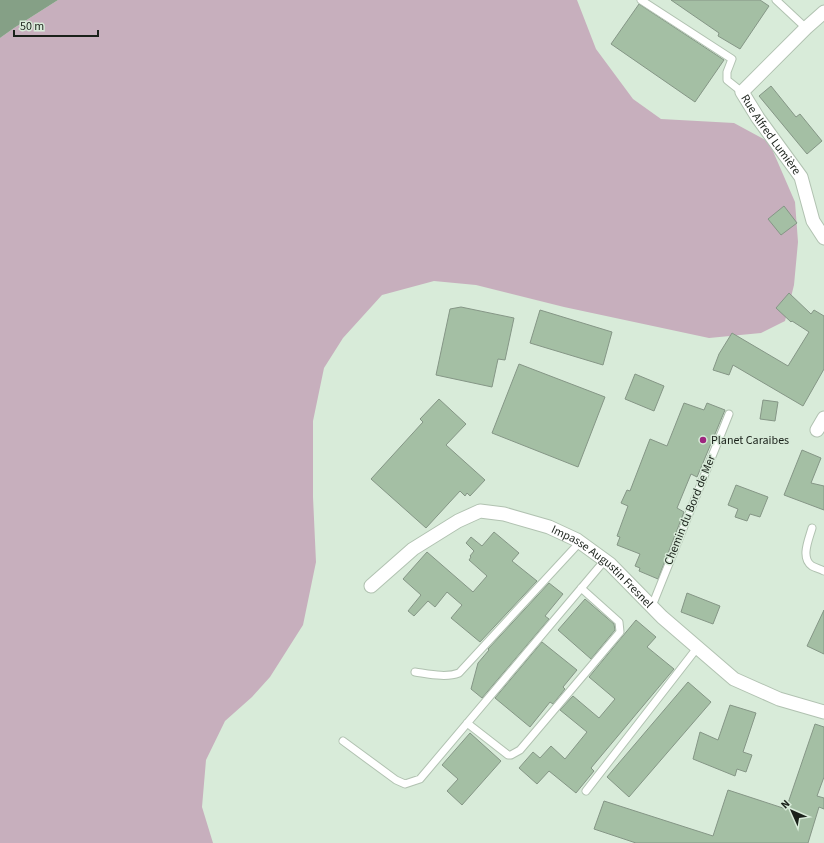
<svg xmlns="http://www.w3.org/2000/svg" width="824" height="843" font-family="'Source Sans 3',sans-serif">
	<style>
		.green { fill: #c7afbd }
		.water { fill: #85a086 }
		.building { fill: #a4bfa4; stroke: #859686 }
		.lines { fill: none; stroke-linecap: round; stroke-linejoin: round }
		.service-casing { stroke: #b1c2b1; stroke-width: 9 }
		.minor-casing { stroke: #b1c2b1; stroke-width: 15 }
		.service { stroke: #fff; stroke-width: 7 }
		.minor { stroke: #fff; stroke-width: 13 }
		.poi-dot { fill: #9e267f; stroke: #d8ebd9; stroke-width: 1.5 }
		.labels { text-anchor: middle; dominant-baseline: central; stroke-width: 3; stroke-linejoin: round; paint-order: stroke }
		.street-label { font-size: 12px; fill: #1a211a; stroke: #d8ebd9 }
		.poi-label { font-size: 12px; fill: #1a211a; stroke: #d8ebd9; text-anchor: start }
	</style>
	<rect width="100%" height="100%" fill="#d8ebd9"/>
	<path class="green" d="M 58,0 L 577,0 L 596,49 L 633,99 L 661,119 L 734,123 L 769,142 L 795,202 L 798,242 L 794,285 L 785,321 L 761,333 L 709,338 L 564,307 L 476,285 L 434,281 L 382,295 L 343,338 L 324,368 L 313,421 L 313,497 L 316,562 L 303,625 L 270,677 L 252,697 L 225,721 L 206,760 L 202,807 L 213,843 L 0,843 L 0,38 L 14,28 Z"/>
	<path class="water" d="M 0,0 L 58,0 L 14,28 L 0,38 Z"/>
	<path class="building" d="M 671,0 L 760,0 L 769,6 L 740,49 L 718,36 L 719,33 Z
		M 639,4 L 724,60 L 695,102 L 611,44 Z
		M 771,86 L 796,117 L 800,114 L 822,141 L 807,154 L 759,96 Z
		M 784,206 L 797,223 L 781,235 L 768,219 Z
		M 789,293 L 811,314 L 814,310 L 824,316 L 824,369 L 803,406 L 733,365 L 729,375 L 713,370 L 719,354 L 732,333 L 788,366 L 809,332 L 792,321 L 791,322 L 776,308 Z
		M 461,307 L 514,318 L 505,360 L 498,359 L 492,387 L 436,375 L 450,309 Z
		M 540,310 L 612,332 L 603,365 L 530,343 Z
		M 519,364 L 605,397 L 578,467 L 492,433 Z
		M 635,374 L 664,386 L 654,411 L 625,399 Z
		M 439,399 L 466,424 L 446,445 L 485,480 L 470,496 L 467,493 L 465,496 L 460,491 L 426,528 L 371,479 L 423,422 L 420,419 Z
		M 763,400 L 778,402 L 775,421 L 760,419 Z
		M 684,403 L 704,410 L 707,403 L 725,410 L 697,477 L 691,474 L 677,508 L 684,512 L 658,579 L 639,571 L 640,568 L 635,566 L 640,554 L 617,545 L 620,537 L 617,536 L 628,506 L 621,503 L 627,490 L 630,491 L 650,439 L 667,446 Z
		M 802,450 L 821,458 L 811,483 L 824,486 L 824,510 L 784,495 Z
		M 736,485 L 768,497 L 760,517 L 750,514 L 747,521 L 735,517 L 738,509 L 728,505 Z
		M 494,532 L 519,553 L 512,561 L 537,581 L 480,642 L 451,618 L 462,605 L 447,592 L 435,607 L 428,601 L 414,616 L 408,611 L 421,595 L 403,579 L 427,552 L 473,592 L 487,576 L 469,560 L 471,557 L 470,556 L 474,551 L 466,543 L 471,537 L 482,546 Z
		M 549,583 L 563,594 L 545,616 L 549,619 L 482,698 L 471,689 L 478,663 L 489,650 L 488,649 Z
		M 687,593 L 720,606 L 713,624 L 681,612 Z
		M 585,599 L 614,624 L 615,630 L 591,659 L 558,630 Z
		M 824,610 L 824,654 L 807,646 Z
		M 636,620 L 656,637 L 647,647 L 674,669 L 591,768 L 594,771 L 576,793 L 549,771 L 537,784 L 519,768 L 533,752 L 540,758 L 551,746 L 565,759 L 587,732 L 560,710 L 573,696 L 599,718 L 615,699 L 589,677 Z
		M 542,642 L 577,670 L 563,687 L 565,689 L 553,704 L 550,702 L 530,727 L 495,698 Z
		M 688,682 L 711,702 L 629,797 L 607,777 Z
		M 730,705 L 756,713 L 743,752 L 752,755 L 746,772 L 737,769 L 735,776 L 693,759 L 700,732 L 718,740 Z
		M 815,724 L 824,727 L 824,777 L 817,796 L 824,798 L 824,809 L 819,807 L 808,843 L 636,843 L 594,829 L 604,801 L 713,836 L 728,790 L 786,809 Z
		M 470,733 L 501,761 L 462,805 L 447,791 L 458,779 L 442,765 Z"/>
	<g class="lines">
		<g class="service-casing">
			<path id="service" d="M 641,0 L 732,59 L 727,72 L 727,80 L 742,92
				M 776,0 L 806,28
				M 812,528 C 809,539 800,558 812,566 C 816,568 820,569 824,571
				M 652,606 L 729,414
				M 415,672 C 429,674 446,678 459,673 L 580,542
				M 467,723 L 508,755 L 511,755 L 520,750 L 620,632 L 619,622 L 581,588
				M 343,741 L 396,780 L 405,784 L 420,779 L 605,560
				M 586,791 L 697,648"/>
		</g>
		<g class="minor-casing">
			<g id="minor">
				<path id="s1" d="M 824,12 L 806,28 L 742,92 L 758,118 L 801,177 L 813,221 L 824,238"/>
				<path d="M 817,430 L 824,418"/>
				<path id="s2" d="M 371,586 L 413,549 L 458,521 L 480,511 L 504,514 L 549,527 L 577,540 L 610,564 L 662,617 L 734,679 L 779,699 L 824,712"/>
			</g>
		</g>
		<use href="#service" class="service"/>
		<use href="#minor" class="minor"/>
	</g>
	<circle class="poi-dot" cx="703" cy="440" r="4"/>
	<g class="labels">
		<g class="street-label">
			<text stroke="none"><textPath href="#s1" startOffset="166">Rue Alfred Lumière</textPath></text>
			<text transform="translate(690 510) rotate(-68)">Chemin du Bord de Mer</text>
			<text stroke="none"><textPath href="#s2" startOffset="271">Impasse Augustin Fresnel</textPath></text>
		</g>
		<g class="poi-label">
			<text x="711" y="440">Planet Caraibes</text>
		</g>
	</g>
	<g transform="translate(792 811) rotate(315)" stroke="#d8ebd9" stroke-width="3" paint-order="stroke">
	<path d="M0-3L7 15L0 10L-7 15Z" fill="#1a211a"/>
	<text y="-6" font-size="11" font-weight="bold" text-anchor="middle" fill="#1a211a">N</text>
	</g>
	<path d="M14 30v6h84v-6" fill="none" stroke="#1a211a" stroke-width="2"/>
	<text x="20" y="30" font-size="12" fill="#1a211a" stroke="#d8ebd9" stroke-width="3" paint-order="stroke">50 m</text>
</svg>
